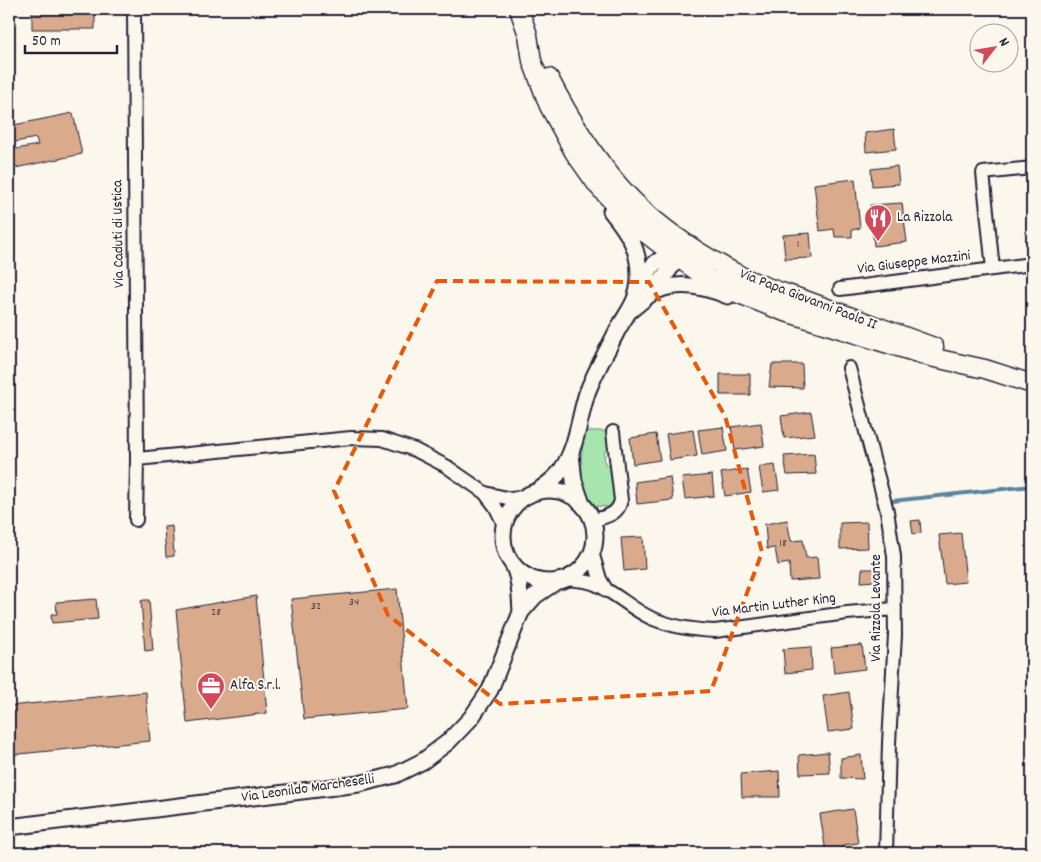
<svg xmlns="http://www.w3.org/2000/svg" width="1041" height="862" font-family="Dekko,sans-serif">
	<style>
		.green { fill: #a6e5ad; stroke: #648474 }
		.lines { fill: none; stroke-linecap: round; stroke-linejoin: round }
		.stream { stroke: #5a849f; stroke-width: 4 }
		.building { fill: #daaa8c; stroke: #22223b }
		.minor-casing { stroke: #22223b; stroke-width: 16 }
		.tertiary-casing { stroke: #22223b; stroke-width: 19 }
		.secondary-casing { stroke: #22223b; stroke-width: 21 }
		.minor { stroke: #fbf7ec; stroke-width: 12 }
		.tertiary { stroke: #fbf7ec; stroke-width: 15 }
		.secondary { stroke: #fbf7ec; stroke-width: 18 }
		.marked { fill: none; stroke: #e8590c; stroke-width: 4; stroke-dasharray: 10 6; stroke-linejoin: round }
		.labels { text-anchor: middle; dominant-baseline: central; stroke-width: 4; stroke-linejoin: round; paint-order: stroke }
		.number-label { font-size: 12px; fill: #50444f }
		.poi-label { font-size: 15px; fill: #22223b; stroke: #fbf7ec; text-anchor: start }
		.street-label { font-size: 15px; fill: #22223b; stroke: #fbf7ec }
	</style>
	<rect width="100%" height="100%" fill="#fbf7ec"/>
	<filter id="ink" filterUnits="userSpaceOnUse"><feTurbulence type="fractalNoise" baseFrequency=".02" numOctaves="2"/><feDisplacementMap in="SourceGraphic" scale="10" xChannelSelector="R" yChannelSelector="G"/><feConvolveMatrix kernelMatrix="1 2 1 2 8 2 1 2 1" color-interpolation-filters="sRGB"/></filter>
	<g filter="url(#ink)">
		<path class="green" d="M 585,431 L 606,431 L 608,449 L 604,452 L 605,464 L 611,466 L 614,500 L 609,507 L 595,506 L 581,487 L 578,477 Z"/>
		<g class="lines">
			<path class="stream" d="M 892,501 L 1032,486"/>
		</g>
		<path class="building" d="M 32,9 L 95,9 L 95,29 L 32,29 Z
			M 73,113 L 82,154 L 15,168 L 11,150 L 38,145 L 36,138 L 10,143 L 9,126 Z
			M 894,129 L 896,149 L 866,152 L 865,133 Z
			M 897,166 L 899,184 L 872,186 L 871,169 Z
			M 855,179 L 860,228 L 852,230 L 852,237 L 835,237 L 834,229 L 820,231 L 814,184 Z
			M 902,203 L 907,242 L 874,246 L 870,205 Z
			M 810,233 L 812,258 L 785,259 L 783,235 Z
			M 772,364 L 802,364 L 803,388 L 769,387 Z
			M 720,374 L 750,374 L 750,395 L 720,395 Z
			M 811,412 L 815,435 L 784,438 L 781,416 Z
			M 761,423 L 764,446 L 735,450 L 731,427 Z
			M 723,427 L 727,451 L 702,455 L 698,430 Z
			M 693,430 L 697,456 L 670,460 L 666,434 Z
			M 656,434 L 660,460 L 633,464 L 630,438 Z
			M 814,454 L 816,474 L 787,475 L 784,456 Z
			M 775,465 L 779,490 L 763,492 L 759,467 Z
			M 747,469 L 751,492 L 725,496 L 721,473 Z
			M 712,475 L 714,496 L 685,499 L 682,478 Z
			M 670,477 L 673,500 L 637,504 L 635,482 Z
			M 787,520 L 791,541 L 803,540 L 806,558 L 817,557 L 819,579 L 790,581 L 789,563 L 778,565 L 775,548 L 767,549 L 765,524 Z
			M 920,520 L 921,533 L 913,534 L 911,521 Z
			M 867,522 L 868,548 L 840,549 L 840,523 Z
			M 172,526 L 174,556 L 166,557 L 164,527 Z
			M 961,533 L 966,582 L 945,584 L 939,535 Z
			M 643,537 L 645,569 L 624,571 L 621,538 Z
			M 862,569 L 875,569 L 876,581 L 861,582 Z
			M 397,589 L 408,709 L 304,719 L 291,599 Z
			M 256,596 L 267,713 L 187,723 L 176,610 Z
			M 96,599 L 98,619 L 52,623 L 51,614 L 57,614 L 56,602 Z
			M 144,600 L 149,600 L 153,650 L 145,651 L 141,601 Z
			M 862,645 L 865,669 L 834,673 L 831,648 Z
			M 811,647 L 812,670 L 785,673 L 783,649 Z
			M 146,692 L 150,741 L 9,755 L 9,706 Z
			M 849,692 L 854,729 L 828,732 L 823,696 Z
			M 828,752 L 830,773 L 800,774 L 799,755 Z
			M 861,755 L 863,779 L 841,778 L 841,758 Z
			M 779,771 L 780,797 L 742,797 L 741,774 Z
			M 853,809 L 858,843 L 843,845 L 844,852 L 826,853 L 820,814 Z"/>
		<g class="lines">
			<g class="minor-casing">
				<path id="minor" d="M 134,9 L 137,459 L 351,438 L 382,439 L 415,450 L 446,466 L 485,493 L 495,506 L 502,520 L 504,530
					M 993,269 L 983,173 L 1032,168
					M 840,289 L 1032,264
					M 849,368 L 887,511 L 894,556 L 895,635 L 889,743 L 886,853
					M 485,493 L 511,499 L 525,496
					M 136,520 L 137,459
					M 592,521 C 605,516 618,516 621,500 L 613,432
					M 592,552 L 600,579 L 607,591
					M 565,579 C 576,580 586,580 595,584 C 615,592 631,609 651,618 C 672,627 693,630 715,631 L 847,613 L 895,609"/>
			</g>
			<g class="tertiary-casing">
				<path id="tertiary" d="M 640,289 C 650,270 650,260 674,255
					M 651,294 L 672,266 L 674,255 L 680,246
					M 631,310 C 637,305 643,300 649,295 C 673,279 704,286 728,296
					M 571,454 L 574,481 L 582,504
					M503 536a46 46 0 1 1 92 0a46 46 0 1 1-92 0Z
					M 536,492 C 546,485 556,479 562,469 C 577,447 579,418 587,393 C 595,372 607,351 617,331 C 627,312 638,303 639,279 C 640,250 629,233 611,211
					M 513,565 C 520,579 520,597 521,612
					M 9,827 L 359,784 L 395,775 L 423,761 L 448,742 L 471,718 L 490,690 L 521,612 L 535,596 L 557,581"/>
			</g>
			<g class="secondary-casing">
				<path id="secondary" d="M 519,9 L 528,35 L 532,61 L 549,106 L 574,152 L 598,186 L 621,211 L 635,225 L 674,255 L 707,278 L 739,294 L 782,311 L 930,357 L 985,369 L 1032,384
					M 549,78 C 569,117 593,156 622,189 C 654,225 702,256 745,278 C 764,287 785,293 805,300 C 848,316 891,331 934,347"/>
			</g>
			<use href="#minor" class="minor"/>
			<use href="#tertiary" class="tertiary"/>
			<use href="#secondary" class="secondary"/>
		</g>
	</g>
	<path class="marked" d="M 437,281 L 649,282 L 725,416 L 762,552 L 711,691 L 500,704 L 388,615 L 334,491 Z"/>
	<defs>
		<g id="restaurant-pin" transform="scale(1.4375)"><path d="M0 17L-7.5 6A9.5 9.5 0 1 1 7.5 6Z" fill="#d1495b" stroke="#fbf7ec"/><path d="M-5-6h1v4h1v-4h1v4h1v-4h1v5L-1.5 .5V6h-2V.5L-5-1ZM5-6V6H3V1.5H1.5Q1.5-4 5-6Z" fill="#fff"/></g>
		<g id="office-pin" transform="scale(1.4375)"><path d="M0 17L-7.5 6A9.5 9.5 0 1 1 7.5 6Z" fill="#d1495b" stroke="#fbf7ec"/><path d="M-6-3h4V-5.5h4V-3h4V5H-6ZM-1-4.5V-3h2v-1.5ZM-6 0V1H6V0Z" fill="#fff"/></g>
	</defs>
	<g fill-rule="evenodd">
		<use href="#restaurant-pin" x="878" y="218"/>
		<use href="#office-pin" x="211" y="686"/>
	</g>
	<g class="labels">
		<g class="number-label">
			<text x="798" y="244">1</text>
			<text x="783" y="543">18</text>
			<text x="354" y="602">34</text>
			<text x="316" y="606">32</text>
			<text x="216" y="612">28</text>
		</g>
		<g class="poi-label">
			<text x="897" y="218">La Rizzola</text>
			<text x="230" y="686">Alfa S.r.l.</text>
		</g>
		<g class="street-label">
			<text transform="translate(119 234) rotate(-91)">Via Caduti di Ustica</text>
			<text transform="translate(914 263) rotate(-7)">Via Giuseppe Mazzini</text>
			<text transform="translate(808 300) rotate(21)">Via Papa Giovanni Paolo II</text>
			<text transform="translate(774 606) rotate(-7)">Via Martin Luther King</text>
			<text transform="translate(877 608) rotate(-90)">Via Rizzola Levante</text>
			<text transform="translate(308 789) rotate(-8)">Via Leonildo Marcheselli</text>
		</g>
	</g>
	<rect width="1041" height="862" fill="none" stroke="#fbf7ec" stroke-width="30"/>
	<rect x="15" y="15" width="1011" height="832" fill="none" stroke="#22223b" stroke-width="2" filter="url(#ink)"/>
	<g transform="translate(994 48) rotate(59)"><circle r="24" fill="#fbf7ec" stroke="#a4a2a5"/>
	<path d="M0-4L9 19L0 12L-9 19Z" fill="#d1495b"/>
	<text y="-8" font-size="14" font-weight="bold" text-anchor="middle" fill="#22223b">N</text>
	</g>
	<path d="M25 45v8h92v-8" fill="none" stroke="#22223b" stroke-width="2.5"/>
	<text x="32" y="45" font-size="15" fill="#22223b" stroke="#fbf7ec" stroke-width="4" paint-order="stroke">50 m</text>
</svg>
